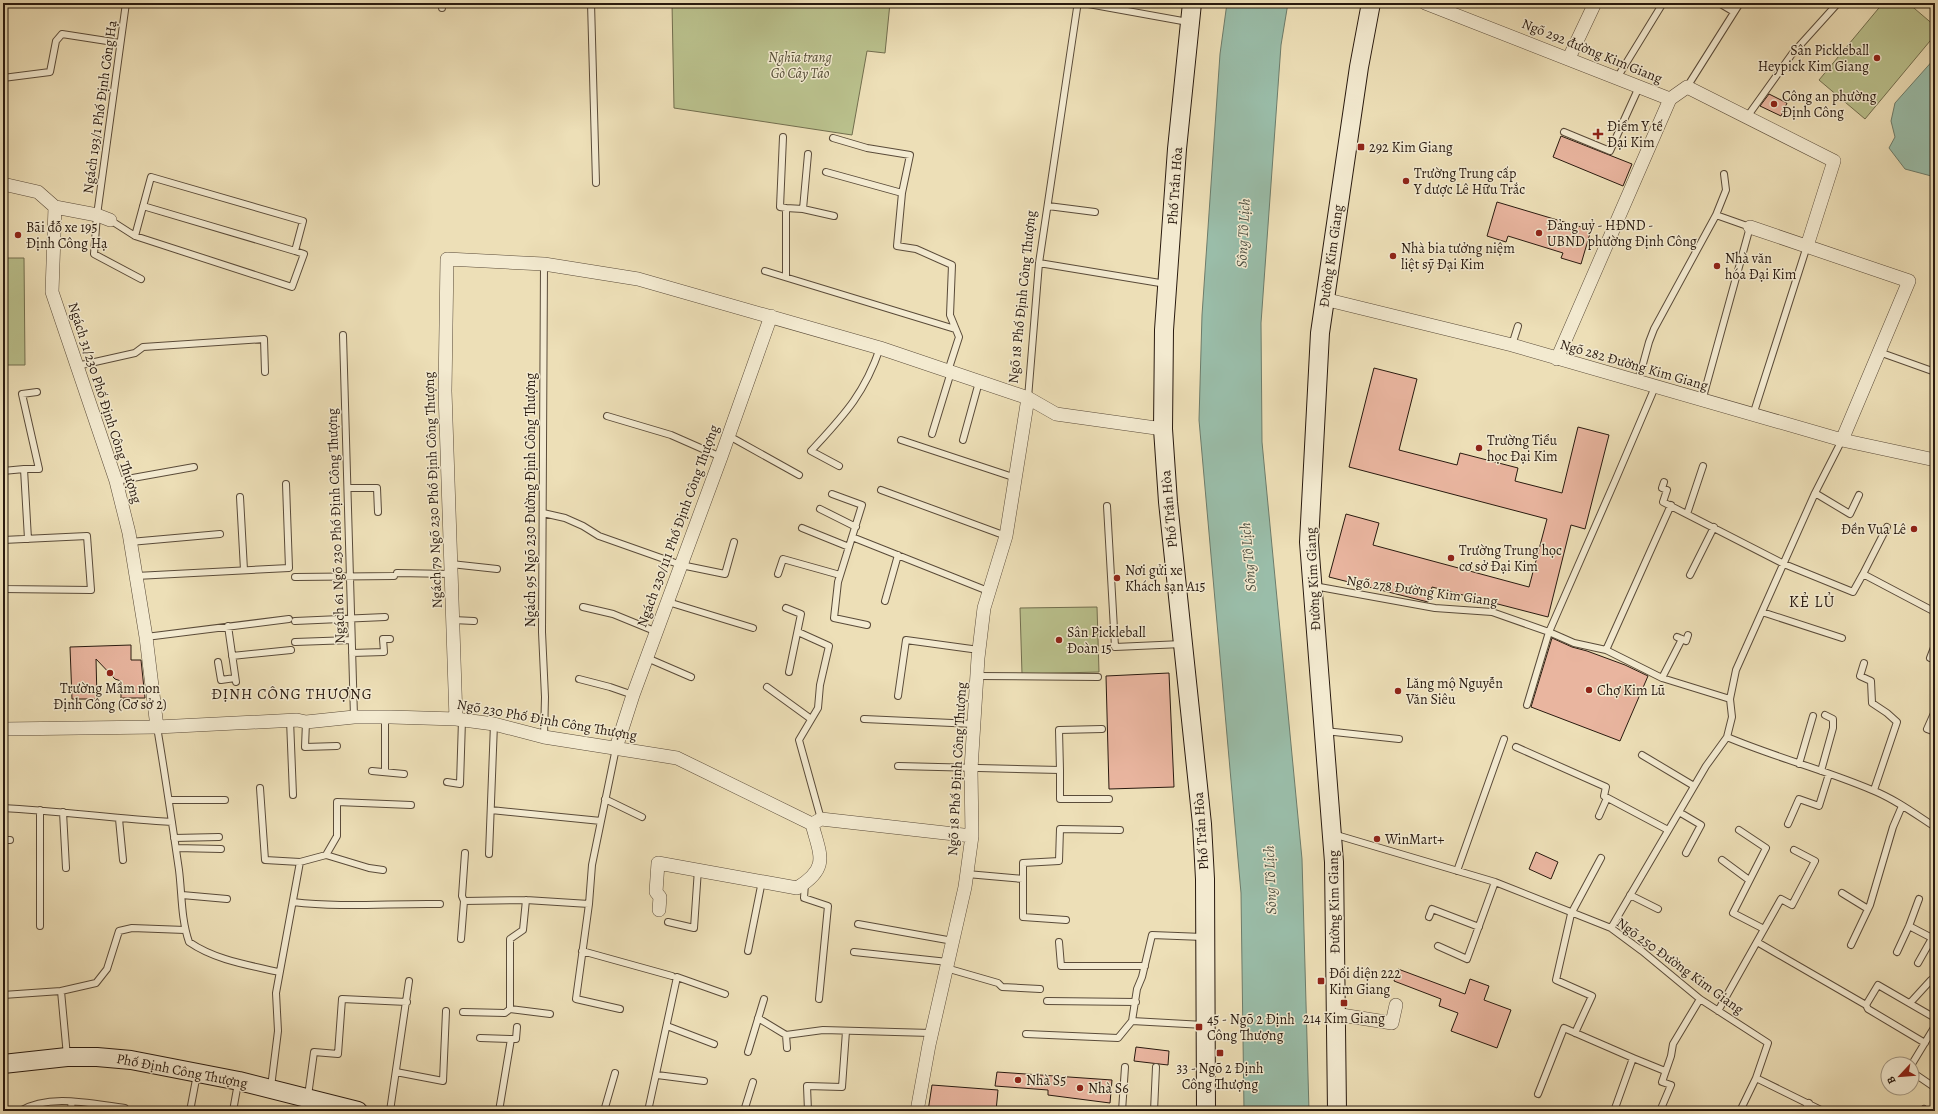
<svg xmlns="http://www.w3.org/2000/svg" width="1938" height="1114" font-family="Alegreya,serif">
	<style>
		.green { fill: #bac18d; stroke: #726e4e }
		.water { fill: #9abda9; stroke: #6d7c6b }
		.building { fill: #e9b59f; stroke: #291a0f }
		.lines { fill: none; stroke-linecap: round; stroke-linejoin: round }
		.lane-casing { stroke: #5a4b39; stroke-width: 8 }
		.street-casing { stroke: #5a4b39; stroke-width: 14 }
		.secondary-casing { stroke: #291a0f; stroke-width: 20 }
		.lane { stroke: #f3ead0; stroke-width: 6 }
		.street { stroke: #f3ead0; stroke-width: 13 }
		.secondary { stroke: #f3ead0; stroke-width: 18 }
		.poi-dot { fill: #8f2418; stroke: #f3ead0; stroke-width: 1.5 }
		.labels { text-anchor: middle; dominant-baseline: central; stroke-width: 3; stroke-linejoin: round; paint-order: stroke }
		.poi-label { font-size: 14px; fill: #291a0f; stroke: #f3ead0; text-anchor: start }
		.street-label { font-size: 14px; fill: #291a0f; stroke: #f3ead0 }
		.park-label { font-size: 14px; font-style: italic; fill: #544c35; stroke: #f3ead0 }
		.water-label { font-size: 15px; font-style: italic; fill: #515345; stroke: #f3ead0 }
		.neighbourhood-label { font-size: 15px; letter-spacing: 1px; fill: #291a0f; stroke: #f3ead0 }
		.quarter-label { font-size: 16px; letter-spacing: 1px; fill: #291a0f; stroke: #f3ead0 }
	</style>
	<rect width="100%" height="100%" fill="#eddfb7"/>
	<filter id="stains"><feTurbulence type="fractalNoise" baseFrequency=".005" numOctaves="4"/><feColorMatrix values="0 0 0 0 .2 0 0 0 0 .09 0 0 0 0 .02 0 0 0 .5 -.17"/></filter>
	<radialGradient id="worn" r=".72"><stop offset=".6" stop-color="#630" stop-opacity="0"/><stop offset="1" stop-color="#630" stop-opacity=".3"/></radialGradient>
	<path class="green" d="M 672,3 L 890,3 L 885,53 L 867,51 L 852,135 L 674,108 Z
		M 1883,3 L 1908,3 L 1935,26 L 1935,35 L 1865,119 L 1819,80 Z
		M 3,258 L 24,258 L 25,365 L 3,365 Z
		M 1097,607 L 1099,672 L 1022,674 L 1020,608 Z"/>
	<path class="water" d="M 1227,3 L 1288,3 L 1281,45 L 1261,323 L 1262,442 L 1302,859 L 1309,1111 L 1244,1111 L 1241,893 L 1199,420 L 1202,315 L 1220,54 Z
		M 1935,58 L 1935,177 L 1905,169 L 1889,148 L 1895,137 L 1891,121 L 1895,103 Z"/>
	<path class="building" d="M 1769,94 L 1787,103 L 1781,116 L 1760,106 Z
		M 1561,136 L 1632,164 L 1623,186 L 1553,157 Z
		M 1497,202 L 1591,230 L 1581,264 L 1561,258 L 1563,253 L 1508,236 L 1506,242 L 1487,236 Z
		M 1374,368 L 1417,379 L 1399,450 L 1457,465 L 1460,453 L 1518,468 L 1515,481 L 1562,493 L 1578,427 L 1609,435 L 1585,529 L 1571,525 L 1548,617 L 1432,587 L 1428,602 L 1329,577 L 1346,514 L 1379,523 L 1373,545 L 1529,587 L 1547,519 L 1349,467 Z
		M 1552,638 L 1572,647 L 1587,651 L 1625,665 L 1648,676 L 1620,741 L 1531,707 Z
		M 131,645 L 131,660 L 141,660 L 145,698 L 121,698 L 121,681 L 115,679 L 96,659 L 97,699 L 72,699 L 70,647 Z
		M 1169,673 L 1174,787 L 1109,789 L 1106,676 Z
		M 1536,852 L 1558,862 L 1551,879 L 1529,869 Z
		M 1398,969 L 1465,994 L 1470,979 L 1489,986 L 1484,1000 L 1511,1010 L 1497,1048 L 1451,1031 L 1458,1013 L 1439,1006 L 1441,999 L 1394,981 Z
		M 1136,1047 L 1169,1051 L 1168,1065 L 1134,1061 Z
		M 997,1072 L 1112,1080 L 1110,1103 L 1048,1095 L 1048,1090 L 995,1086 Z
		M 932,1085 L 998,1090 L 996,1111 L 928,1111 Z"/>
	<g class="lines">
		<g class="lane-casing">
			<path id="lane" d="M 126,3 L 97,215 L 94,254 L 141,279
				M 442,3 L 442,8
				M 591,3 L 596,183
				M 1083,3 L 1188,22
				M 1719,3 L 1734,12
				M 3,78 L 50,72 L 56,41 L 62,34 L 120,43
				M 1617,78 L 1663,3
				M 1687,87 L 1740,3
				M 1747,117 L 1792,54 L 1838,3
				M 1564,132 L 1610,151 L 1639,87
				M 783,137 L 780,207 L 786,208
				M 833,138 L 867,148 L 910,155 L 902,193
				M 826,172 L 902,193 L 897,246 L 916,249 L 952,265 L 950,315 L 959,337 L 948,371
				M 143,206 L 295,251
				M 1048,206 L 1095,212
				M 803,209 L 808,154
				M 1716,215 L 1726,190 L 1724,174
				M 110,220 L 135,236 L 292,287 L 304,254 L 295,251 L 303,221 L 151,177 L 135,236
				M 1039,263 L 1166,284
				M 544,264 L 542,632 L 545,697 L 544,737
				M 765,271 L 955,329
				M 786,277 L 786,208 L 803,209 L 834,216
				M 343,335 L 354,717
				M 1512,345 L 1518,326
				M 1879,352 L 1935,372
				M 77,366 L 135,353 L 143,347 L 264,339 L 265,372
				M 1638,382 L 1649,342 L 1654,329 L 1716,215 L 1750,227 L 1702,401
				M 1028,398 L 1039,263 L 1077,8 L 1077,3
				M 1753,415 L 1807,246
				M 607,416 L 671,435 L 721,457
				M 932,434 L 951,372
				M 729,436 L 799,475
				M 901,440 L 1016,478
				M 963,440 L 979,382
				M 839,466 L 811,451 C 843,416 864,395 880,348
				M 24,469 L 39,469 L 22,394 L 37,392
				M 3,471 L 24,469 L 28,539
				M 116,481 L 194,467
				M 1664,482 L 1662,488 L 1667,490 L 1663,502 L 1784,564 L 1853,592 L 1863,574 L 1935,612
				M 348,488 L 377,488 L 378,512
				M 881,490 L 1006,536
				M 1815,493 L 1850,514 L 1859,495
				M 832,494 L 862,505 L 838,582 L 834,618 L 867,625
				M 240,497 L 244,570
				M 1107,506 L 1115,647 L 1182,644
				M 820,509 L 856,527
				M 543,513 L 565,518 L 583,526 L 599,536 L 681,565 L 725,574 L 734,542
				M 1687,514 L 1703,466
				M 802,528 L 849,547
				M 852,537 L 988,591
				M 3,540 L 87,536 L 91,590 L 3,589
				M 130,542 L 220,534
				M 451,564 L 497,569
				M 397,573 L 451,574
				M 778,574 L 783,559 L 840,575
				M 1863,574 L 1887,527
				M 1690,575 L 1714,527
				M 136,576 L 289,568 L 286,484
				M 295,577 L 394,576
				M 3,582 L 4,540
				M 1314,586 L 1435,608 L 1492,612 L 1549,632 L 1574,643 L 1606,650 L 1662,678 L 1730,699
				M 885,601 L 898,555
				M 668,602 L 753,628
				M 583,607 L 613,614 L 657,632
				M 786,608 L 801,614 L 789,672
				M 1762,612 L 1842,638
				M 453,620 L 474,621
				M 295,621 L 385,617
				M 228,626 L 236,682
				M 798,632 L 829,646 L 820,685 L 818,708 L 799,740 L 821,819
				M 146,637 L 289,619
				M 1677,637 L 1686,641 L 1688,635
				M 295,642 L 351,640
				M 1935,645 L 1930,658 L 1935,659
				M 1606,650 L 1671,505
				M 352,653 L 384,652 L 383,639 L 390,639
				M 232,656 L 291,650
				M 647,658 L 691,677
				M 218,662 L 221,680 L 235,678
				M 1864,663 L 1860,676 L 1871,681 L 1872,703 L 1887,713 L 1897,722 L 1874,790
				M 977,676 L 1098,677
				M 1662,678 L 1682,639
				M 579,679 L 610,687 L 633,695
				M 767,687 L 811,719
				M 898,696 L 906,640 L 979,650
				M 1527,705 L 1549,632 L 1615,481 L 1655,387
				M 1935,711 L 1927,729 L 1935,732
				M 385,717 L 385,771
				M 864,719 L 974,724
				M 290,720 L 293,795
				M 306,722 L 305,747 L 337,746
				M 157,727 C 165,774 172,822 179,870 C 182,894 181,919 189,942 C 215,960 248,965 279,972
				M 1325,731 L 1399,739
				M 1727,737 C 1774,757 1825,770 1872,790 C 1895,799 1915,814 1935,827
				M 1516,747 L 1606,787 L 1604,796 L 1668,830
				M 616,748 L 592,865 L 589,904 L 576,999 L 620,1009
				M 1642,755 L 1694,786
				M 1799,764 L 1813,716
				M 898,766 L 1060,770 L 1060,799 L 1109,799
				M 1060,770 L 1059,730 L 1102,729
				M 372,771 L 404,774
				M 1821,771 L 1833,728 L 1833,719 L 1825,715
				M 447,782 L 460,784 L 462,720
				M 260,788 L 265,860 L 300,862
				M 605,799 L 642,817
				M 169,800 L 225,800
				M 3,808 C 60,811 116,819 172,822
				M 491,810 L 601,821
				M 63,812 L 66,868
				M 1679,812 L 1701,825 L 1686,853
				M 1599,816 L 1607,798
				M 119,819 L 123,860
				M 1788,824 L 1799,799 L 1819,806 L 1829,774
				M 1739,830 L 1766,848 L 1733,913 L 1764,929
				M 1333,834 L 1495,882 L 1611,928 L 1642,951 L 1700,999 L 1768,1043 L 1756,1078 L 1823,1111
				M 174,838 L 219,837
				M 3,840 L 10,840
				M 176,848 L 221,849
				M 489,854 L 494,724
				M 326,855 L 337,836 L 337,802 L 411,805
				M 1722,860 L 1749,880
				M 1457,871 L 1504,739
				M 967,874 L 1023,879 L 1023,863 L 1059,861 L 1060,829 L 1120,830
				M 1023,879 L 1023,917 L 1066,920
				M 805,883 L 804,898 L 828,906 L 819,999
				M 1842,893 L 1868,909
				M 182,895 L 227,899
				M 1630,895 L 1658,909
				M 464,901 L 462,896 L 465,853
				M 293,902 C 342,908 391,903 440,904
				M 1429,917 L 1432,909 L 1479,927
				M 668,922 L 694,928 L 698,869
				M 858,924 L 953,941
				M 40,926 L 40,810
				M 1909,926 L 1932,938
				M 1611,928 L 1706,766 L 1727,737 L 1732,717 L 1730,699 L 1736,670 L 1815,493 L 1842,440
				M 461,939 L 464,901 L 526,900 L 589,904
				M 1059,942 L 1061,966 L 1145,966
				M 1757,942 L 1866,1005 L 1868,1009 L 1925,1043
				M 1851,945 L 1870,905 L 1893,827 L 1902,806
				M 1438,946 L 1467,959 L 1495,882
				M 582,951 L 672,976
				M 748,951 L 762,881
				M 854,952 L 948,962
				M 1897,952 L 1909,926 L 1919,899
				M 1918,963 L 1935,933
				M 946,968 L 998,983 L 1002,987 L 1040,989
				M 3,995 L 61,991
				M 1047,1001 L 1136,1002
				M 1910,1003 L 1931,980
				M 1866,1005 L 1878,985 L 1935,1018
				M 510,1009 L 510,939 L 523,930 L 526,900
				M 1718,1011 L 1781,899 L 1792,905 L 1815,861 L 1794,850
				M 463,1012 L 505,1013 L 510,1009 L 550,1014
				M 758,1018 L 786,1035
				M 1132,1021 L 1204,1025
				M 667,1026 L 714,1044
				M 1575,1033 L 1592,996 L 1556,980 L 1571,914 L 1601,858
				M 1026,1034 L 1118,1038 L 1132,1021 L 1137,989 L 1142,977 L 1152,935 L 1203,937
				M 786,1035 L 823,1030 L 931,1033
				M 786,1035 L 787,1048
				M 480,1038 L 511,1039 L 499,1111
				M 511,1039 L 516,1039 L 517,1027
				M 748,1052 L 764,999
				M 67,1056 L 61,991 L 96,983 L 107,969 L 119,931 L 132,928 L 185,930
				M 1912,1064 L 1935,1026
				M 396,1072 L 443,1081 L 446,1011
				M 1912,1072 L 1934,1087
				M 657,1075 L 704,1081
				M 271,1087 L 278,1031 L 276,993 L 300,862 L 326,855 L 369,868 L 383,870
				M 1538,1094 L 1564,1028 L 1633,1058
				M 308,1096 L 314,1052 L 338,1054 L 342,999 L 407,1002
				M 71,1102 L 72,1111
				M 1924,1109 L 1926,1111
				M 20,1111 C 50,1093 92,1104 125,1108 L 127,1111
				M 190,1111 L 197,1074
				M 233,1111 L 238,1083
				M 390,1111 L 409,981
				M 539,1111 L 539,1110
				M 604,1111 L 615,1073
				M 648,1111 L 677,977 L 725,994
				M 744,1111 L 753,1082
				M 808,1111 L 807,1086 L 842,1087 L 846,1031
				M 1122,1111 L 1125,1067
				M 1154,1111 L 1156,1067
				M 1614,1111 L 1633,1058 L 1665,1071
				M 1660,1111 L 1671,1085 L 1662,1082 L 1671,1056 L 1673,1044 L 1700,999
				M 1740,1111 L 1756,1078
				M 1804,1111 L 1809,1103"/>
		</g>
		<g class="street-casing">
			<path id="street" d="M 1425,3 L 1670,99 L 1687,87 L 1834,161 L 1807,246
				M 1569,58 L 1595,3
				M 3,184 L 38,192 L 55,207 L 97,215 L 110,220
				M 55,207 L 52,292 L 116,481 L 129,533 L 146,637 L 157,727
				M 1750,227 L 1909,281 L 1842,440
				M 1324,299 L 1512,345 L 1842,440 L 1935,460
				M 1557,359 L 1670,99
				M 456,719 L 445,391 L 447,259 L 544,264 L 638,279 L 880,348 L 1028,398 L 1056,414 L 1163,429
				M 3,729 L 157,727 L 297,720 L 306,722 L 354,717 L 391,717 L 456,719 L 494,724 L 544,737 L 677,758 L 812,824 L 821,819 L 972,836
				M 616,748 L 633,695 L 721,457 L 771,316
				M 659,910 L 660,897 L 656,892 L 658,863 L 797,888 C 830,868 820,855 812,824
				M 1335,1014 L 1392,1023 L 1396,1005
				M 917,1111 L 929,1045 L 965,887 L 972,836 L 971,769 L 978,658 L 984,608 L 1006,536 L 1028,398"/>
		</g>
		<g class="secondary-casing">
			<path id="secondary" d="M 1192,3 L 1177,149 L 1164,330 L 1163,429 L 1168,502 L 1202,824 L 1205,879 L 1206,1111
				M 3,1064 L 67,1057 L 97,1057 L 131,1060 L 239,1081 L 358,1111
				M 1337,1111 L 1334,862 L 1309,542 L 1320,333 L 1359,67 L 1371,3"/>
		</g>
		<use href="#lane" class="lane"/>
		<use href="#street" class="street"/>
		<use href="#secondary" class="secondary"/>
	</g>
	<g class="poi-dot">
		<circle cx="1877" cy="58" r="4"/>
		<circle cx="1774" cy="104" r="4"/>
		<path d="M1596 128h4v4h4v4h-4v4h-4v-4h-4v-4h4z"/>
		<rect x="1357" y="143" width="8" height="8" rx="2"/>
		<circle cx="1406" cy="181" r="4"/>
		<circle cx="1539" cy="233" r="4"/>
		<circle cx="18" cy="235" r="4"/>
		<circle cx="1393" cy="256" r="4"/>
		<circle cx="1717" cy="266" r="4"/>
		<circle cx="1479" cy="448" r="4"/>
		<circle cx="1914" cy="529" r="4"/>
		<circle cx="1451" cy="558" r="4"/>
		<circle cx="1117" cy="578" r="4"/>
		<circle cx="1059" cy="640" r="4"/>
		<circle cx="110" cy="673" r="4"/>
		<circle cx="1589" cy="690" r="4"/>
		<circle cx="1398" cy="691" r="4"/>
		<circle cx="1377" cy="839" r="4"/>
		<rect x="1317" y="977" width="8" height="8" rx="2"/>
		<rect x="1340" y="999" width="8" height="8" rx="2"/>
		<rect x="1195" y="1023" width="8" height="8" rx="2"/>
		<rect x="1216" y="1049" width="8" height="8" rx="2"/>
		<circle cx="1018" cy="1080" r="4"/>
		<circle cx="1080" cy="1088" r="4"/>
	</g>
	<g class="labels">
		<g class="poi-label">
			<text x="1869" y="50" text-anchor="end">Sân Pickleball<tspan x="1869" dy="16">Heypick Kim Giang</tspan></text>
			<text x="1782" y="96">Công an phường<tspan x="1782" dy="16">Định Công</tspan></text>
			<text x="1607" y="126">Điểm Y tế<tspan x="1607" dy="16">Đại Kim</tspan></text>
			<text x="1369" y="147">292 Kim Giang</text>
			<text x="1414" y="173">Trường Trung cấp<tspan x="1414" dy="16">Y dược Lê Hữu Trắc</tspan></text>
			<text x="1547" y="225">Đảng uỷ - HĐND -<tspan x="1547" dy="16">UBND phường Định Công</tspan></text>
			<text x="26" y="227">Bãi đỗ xe 195<tspan x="26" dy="16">Định Công Hạ</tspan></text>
			<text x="1401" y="248">Nhà bia tưởng niệm<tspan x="1401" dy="16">liệt sỹ Đại Kim</tspan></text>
			<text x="1725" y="258">Nhà văn<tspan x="1725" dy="16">hóa Đại Kim</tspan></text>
			<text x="1487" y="440">Trường Tiểu<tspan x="1487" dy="16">học Đại Kim</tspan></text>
			<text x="1906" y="529" text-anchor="end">Đền Vua Lê</text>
			<text x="1459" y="550">Trường Trung học<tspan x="1459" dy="16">cơ sở Đại Kim</tspan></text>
			<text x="1125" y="570">Nơi gửi xe<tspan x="1125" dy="16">Khách sạn A15</tspan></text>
			<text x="1067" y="632">Sân Pickleball<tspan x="1067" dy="16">Đoàn 15</tspan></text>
			<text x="1406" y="683">Lăng mộ Nguyễn<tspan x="1406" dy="16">Văn Siêu</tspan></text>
			<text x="110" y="688" text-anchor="middle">Trường Mầm non<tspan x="110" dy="16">Định Công (Cơ sở 2)</tspan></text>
			<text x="1597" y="690">Chợ Kim Lũ</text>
			<text x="1385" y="839">WinMart+</text>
			<text x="1329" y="973">Đối diện 222<tspan x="1329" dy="16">Kim Giang</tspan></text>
			<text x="1344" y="1018" text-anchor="middle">214 Kim Giang</text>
			<text x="1207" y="1019">45 - Ngõ 2 Định<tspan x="1207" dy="16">Công Thượng</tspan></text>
			<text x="1220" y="1068" text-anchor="middle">33 - Ngõ 2 Định<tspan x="1220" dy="16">Công Thượng</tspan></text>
			<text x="1026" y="1080">Nhà S5</text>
			<text x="1088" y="1088">Nhà S6</text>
		</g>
		<g class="street-label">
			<text transform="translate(1592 51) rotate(22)">Ngõ 292 đường Kim Giang</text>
			<text transform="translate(100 107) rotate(-82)">Ngách 193/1 Phố Định Công Hạ</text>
			<text transform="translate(1175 186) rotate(-86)">Phố Trần Hòa</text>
			<text transform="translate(1331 256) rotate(-82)">Đường Kim Giang</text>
			<text transform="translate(1022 297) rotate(-84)">Ngõ 18 Phố Định Công Thượng</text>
			<text transform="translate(1634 365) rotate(16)">Ngõ 282 Đường Kim Giang</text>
			<text transform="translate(105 403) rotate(72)">Ngách 31/230 Phố Định Công Thượng</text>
			<text transform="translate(433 490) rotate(-92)">Ngách 79 Ngõ 230 Phố Định Công Thượng</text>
			<text transform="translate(530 500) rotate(-90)">Ngách 95 Ngõ 230 Đường Định Công Thượng</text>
			<text transform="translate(1169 509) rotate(-95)">Phố Trần Hòa</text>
			<text transform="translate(336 526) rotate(-92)">Ngách 61 Ngõ 230 Phố Định Công Thượng</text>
			<text transform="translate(678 526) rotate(-70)">Ngách 230/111 Phố Định Công Thượng</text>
			<text transform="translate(1313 579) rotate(-93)">Đường Kim Giang</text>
			<text transform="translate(1422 591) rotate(8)">Ngõ 278 Đường Kim Giang</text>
			<text transform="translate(547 720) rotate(10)">Ngõ 230 Phố Định Công Thượng</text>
			<text transform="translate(957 769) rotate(-87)">Ngõ 18 Phố Định Công Thượng</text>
			<text transform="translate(1201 831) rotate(-94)">Phố Trần Hòa</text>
			<text transform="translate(1334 902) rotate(-91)">Đường Kim Giang</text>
			<text transform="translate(1680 966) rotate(36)">Ngõ 250 Đường Kim Giang</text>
			<text transform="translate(182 1071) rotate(11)">Phố Định Công Thượng</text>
		</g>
		<g class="park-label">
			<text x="800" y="57">Nghĩa trang<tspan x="800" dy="16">Gò Cây Táo</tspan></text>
		</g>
		<g class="water-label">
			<text transform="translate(1243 233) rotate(-87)">Sông Tô Lịch</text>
			<text transform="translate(1248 557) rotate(-95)">Sông Tô Lịch</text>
			<text transform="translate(1270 880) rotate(-92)">Sông Tô Lịch</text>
		</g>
		<g class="neighbourhood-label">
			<text x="292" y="694">ĐỊNH CÔNG THƯỢNG</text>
		</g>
		<g class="quarter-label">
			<text x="1812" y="602">KẺ LỦ</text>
		</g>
	</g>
	<rect width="1938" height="1114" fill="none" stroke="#eddfb7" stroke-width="16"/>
	<rect x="4" y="4" width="1930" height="1106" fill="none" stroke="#291a0f" stroke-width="2"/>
	<rect x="8" y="8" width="1922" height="1098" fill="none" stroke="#291a0f"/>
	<g transform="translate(1900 1076) rotate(244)"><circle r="19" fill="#f3ead0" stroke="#a29783"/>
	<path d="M0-3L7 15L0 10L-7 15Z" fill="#8f2418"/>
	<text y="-6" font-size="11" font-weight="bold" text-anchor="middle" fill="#291a0f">B</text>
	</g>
	<rect width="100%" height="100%" filter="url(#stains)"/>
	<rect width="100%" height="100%" fill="url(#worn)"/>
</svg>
